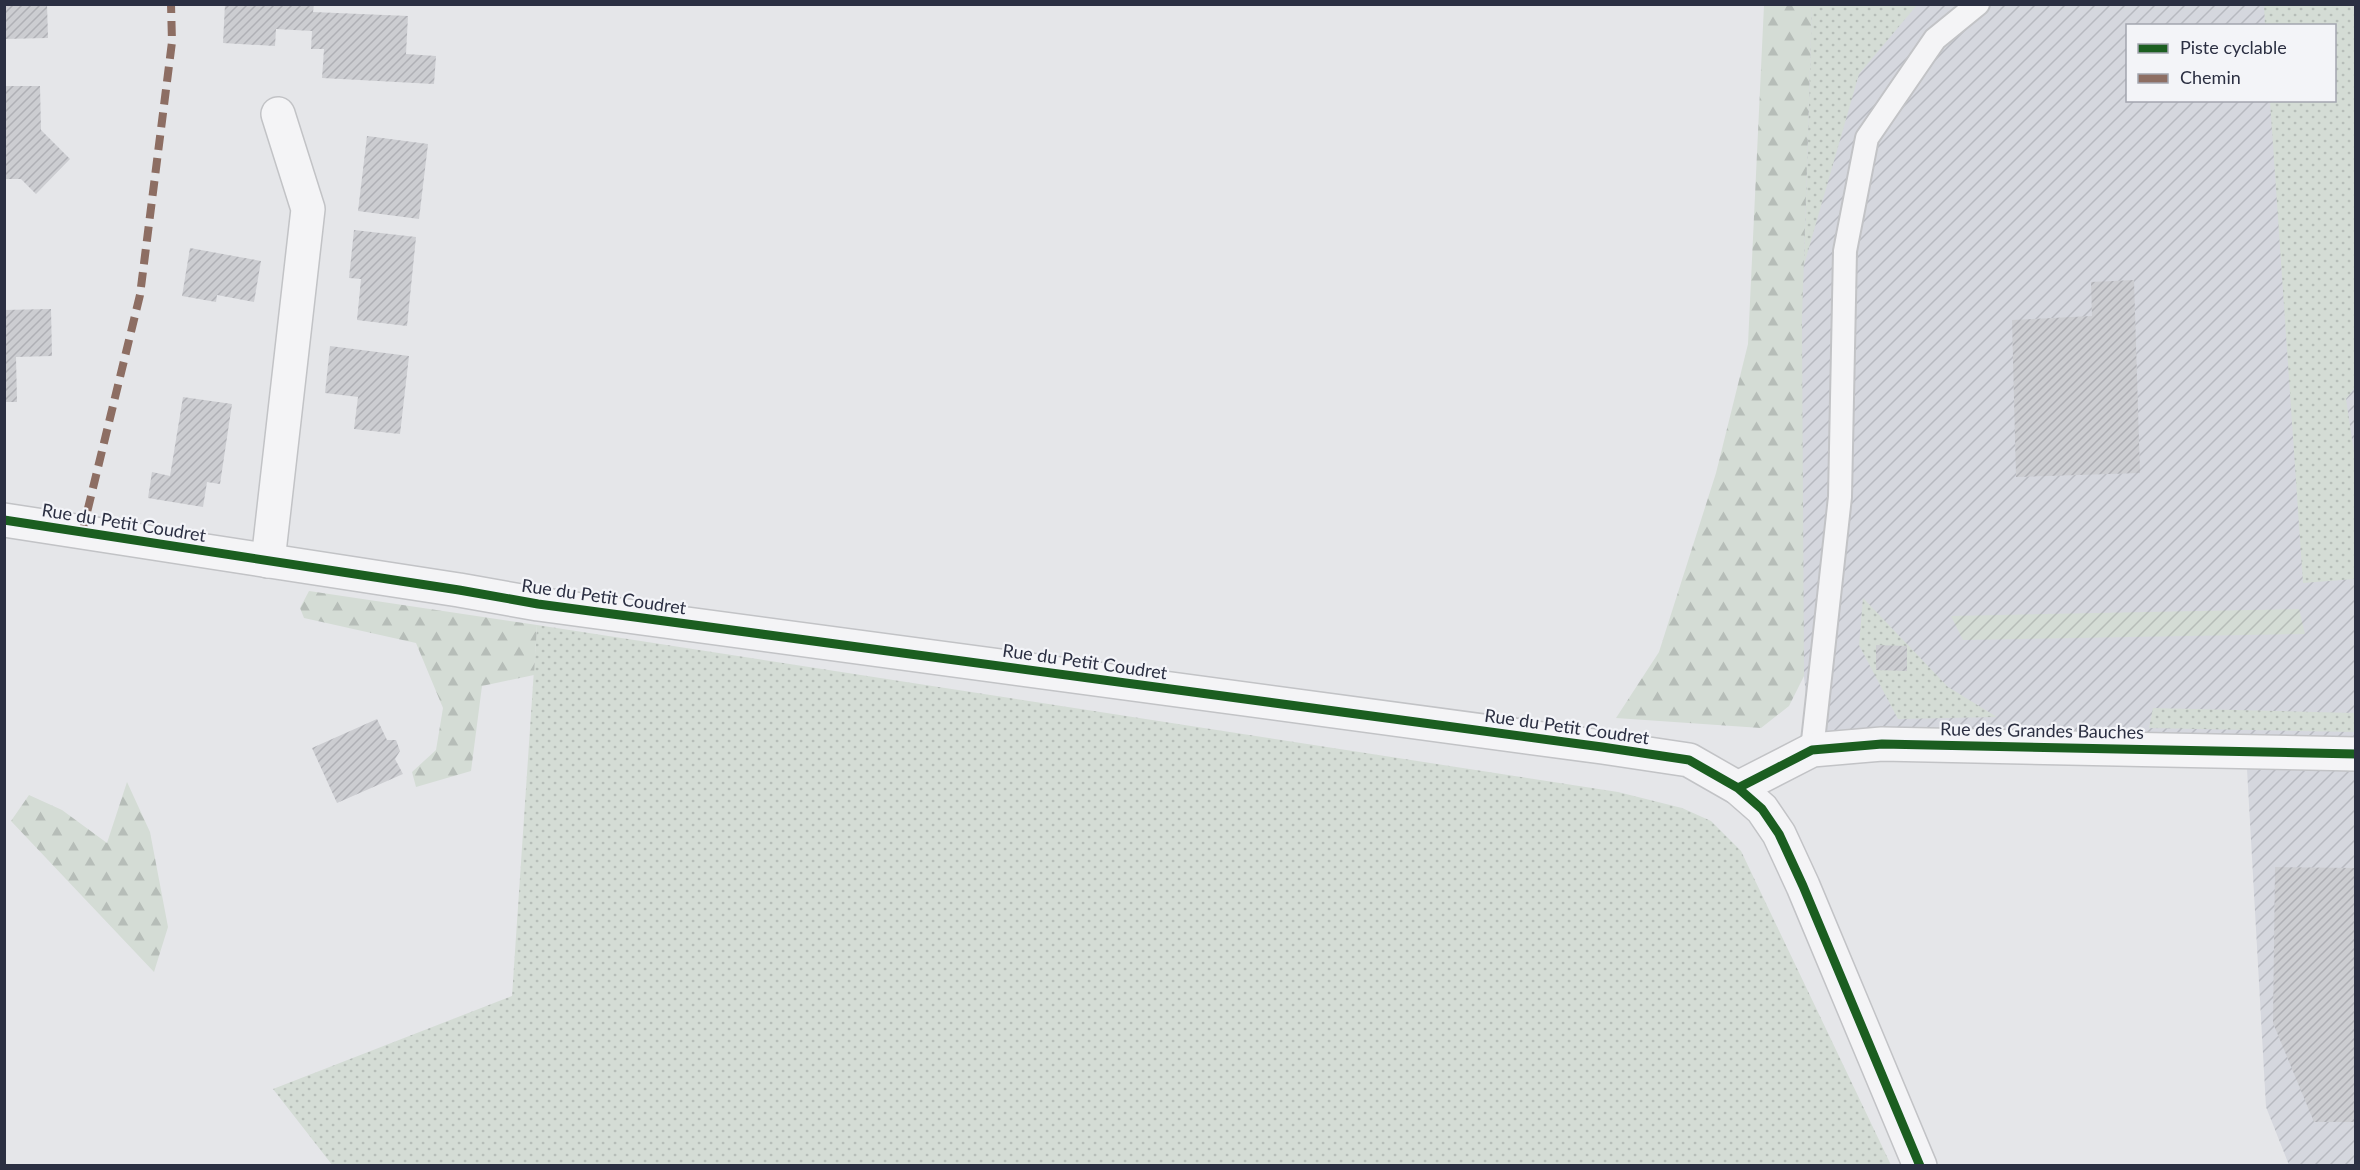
<svg xmlns="http://www.w3.org/2000/svg" width="2360" height="1170" font-family="Lato,sans-serif">
	<style>
		.industrial { fill: url(#industrial-furrows); fill-rule: evenodd }
		.grass { fill: url(#grass-dots) }
		.forest { fill: url(#forest-firs) }
		.garden { fill: url(#garden-furrows) }
		.building { fill: url(#building-hatch) }
		.lines { fill: none; stroke-linecap: round; stroke-linejoin: round }
		.service-casing { stroke: #c2c3c6; stroke-width: 26 }
		.minor-casing { stroke: #c2c3c6; stroke-width: 36 }
		.tertiary-casing { stroke: #c2c3c6; stroke-width: 36 }
		.service { stroke: #f4f4f6; stroke-width: 22 }
		.minor { stroke: #f4f4f6; stroke-width: 33 }
		.tertiary { stroke: #f4f4f6; stroke-width: 33 }
		.quiet { stroke: #8d6e63; stroke-width: 8; stroke-dasharray: 15 8; stroke-linecap: butt }
		.cycleway-casing { stroke: #f3f4f8; stroke-width: 13 }
		.cycleway { stroke: #1b5e20; stroke-width: 9 }
		.labels { text-anchor: middle; dominant-baseline: central; stroke-width: 4.5; stroke-linejoin: round; paint-order: stroke }
		.street-label { font-size: 18px; fill: #2b2f42; stroke: #f3f4f8 }
	</style>
	<defs>
		<pattern id="industrial-furrows" width="10" height="10" patternUnits="userSpaceOnUse" patternTransform="scale(1.5)"><rect width="10" height="10" fill="#d5d7de"/><path d="M-1 1l2-2M0 10L10 0M9 11l2-2" fill="none" stroke="#b7b9c0"/></pattern>
		<pattern id="grass-dots" width="8" height="8" patternUnits="userSpaceOnUse" patternTransform="scale(1.5)"><rect width="8" height="8" fill="#d4dcd5"/><path d="M2 2h.1M6 6h.1" fill="none" stroke="#b6bdb8" stroke-width="1.8" stroke-linecap="round"/></pattern>
		<pattern id="forest-firs" width="22" height="20" patternUnits="userSpaceOnUse" patternTransform="scale(1.5)"><rect width="22" height="20" fill="#d4dcd5"/><path d="M5 1l3.5 6h-7zM16 11l3.5 6h-7z" fill="#b6bdb8"/></pattern>
		<pattern id="garden-furrows" width="10" height="10" patternUnits="userSpaceOnUse" patternTransform="scale(1.5)"><rect width="10" height="10" fill="#d4dcd5"/><path d="M-1 1l2-2M0 10L10 0M9 11l2-2" fill="none" stroke="#b6bdb8"/></pattern>
		<pattern id="building-hatch" width="6" height="6" patternUnits="userSpaceOnUse" patternTransform="scale(1.5)"><rect width="6" height="6" fill="#cccdd1"/><path d="M-1 1l2-2M0 6l6-6M5 7l2-2" fill="none" stroke="#afb0b5"/></pattern>
	</defs>
	<rect width="100%" height="100%" fill="#e5e6e9"/>
	<path class="industrial" d="M 1786,5 L 2355,5 L 2355,1165 L 2289,1165 L 2266,1107 L 2246,751 L 1812,750 L 1768,346 ZM 2128,26 L 2334,26 L 2334,100 L 2128,100 Z"/>
	<path class="grass" d="M 1812,5 L 1917,5 L 1859,74 L 1804,265 Z
		M 2264,5 L 2355,5 L 2356,386 L 2346,399 L 2355,459 L 2355,579 L 2303,583 L 2270,101 L 2334,100 L 2334,26 L 2265,25 Z
		M 1863,598 L 1948,687 L 1997,717 L 1898,719 L 1859,645 Z
		M 537,625 L 1618,792 L 1682,808 L 1711,821 L 1741,851 L 1891,1165 L 333,1166 L 273,1089 L 512,996 Z
		M 2153,708 L 2355,713 L 2355,732 L 2149,728 Z"/>
	<path class="forest" d="M 1764,5 L 1812,5 L 1802,320 L 1804,676 L 1789,706 L 1761,728 L 1616,718 L 1659,652 L 1716,473 L 1748,344 Z
		M 309,591 L 537,625 L 534,675 L 482,686 L 471,771 L 416,787 L 412,772 L 436,750 L 443,708 L 416,643 L 304,618 L 300,608 Z
		M 127,782 L 150,832 L 168,927 L 154,972 L 11,821 L 29,795 L 62,810 L 107,843 Z"/>
	<path class="garden" d="M 2299,609 L 2305,634 L 1963,640 L 1951,616 Z"/>
	<path class="building" d="M 4,4 L 47,4 L 48,38 L 4,39 Z
		M 225,4 L 314,4 L 313,12 L 408,16 L 406,54 L 436,56 L 434,84 L 322,78 L 324,49 L 311,49 L 312,31 L 276,29 L 275,46 L 223,43 Z
		M 4,86 L 40,86 L 41,130 L 70,159 L 36,194 L 21,179 L 4,179 Z
		M 367,136 L 428,144 L 419,219 L 358,211 Z
		M 354,230 L 416,237 L 407,326 L 357,320 L 361,279 L 349,278 Z
		M 190,248 L 261,261 L 254,302 L 217,295 L 216,302 L 182,296 Z
		M 2134,280 L 2140,473 L 2016,477 L 2012,320 L 2092,316 L 2091,282 Z
		M 51,309 L 52,356 L 16,357 L 17,402 L 4,402 L 4,310 Z
		M 330,346 L 409,356 L 400,434 L 354,429 L 358,397 L 325,393 Z
		M 183,397 L 232,404 L 220,484 L 207,482 L 203,507 L 148,498 L 152,472 L 170,476 Z
		M 1876,645 L 1907,646 L 1907,671 L 1876,670 Z
		M 377,719 L 387,740 L 396,740 L 400,751 L 395,759 L 403,774 L 337,803 L 312,748 Z
		M 2275,867 L 2356,868 L 2356,1122 L 2314,1122 L 2273,1023 Z"/>
	<g class="lines">
		<g class="service-casing">
			<path id="service" d="M 1812,750 L 1840,497 L 1845,251 L 1867,138 L 1935,39 L 1978,4"/>
		</g>
		<g class="minor-casing">
			<path id="minor" d="M 268,561 L 308,209 L 278,114
				M 1738,788 L 1812,750 L 1882,744 L 2356,754"/>
		</g>
		<g class="tertiary-casing">
			<path id="tertiary" d="M 4,520 L 459,590 L 538,604 L 1602,747 L 1689,760 L 1738,788 L 1762,809 L 1779,834 L 1803,886 L 1920,1166"/>
		</g>
		<use href="#service" class="service"/>
		<use href="#minor" class="minor"/>
		<use href="#tertiary" class="tertiary"/>
		<path class="quiet" d="M 82,533 L 140,295 L 172,42 L 171,4"/>
		<g class="cycleway-casing">
			<path id="cycleway" d="M 4,520 L 459,590 L 538,604 L 1602,747 L 1689,760 L 1738,788 L 1762,809 L 1779,834 L 1803,886 L 1920,1166
				M 1738,788 L 1812,750 L 1882,744 L 2356,754"/>
		</g>
		<use href="#cycleway" class="cycleway"/>
	</g>
	<g class="labels">
		<g class="street-label">
			<text transform="translate(124 522) rotate(9)">Rue du Petit Coudret</text>
			<text transform="translate(604 596) rotate(8)">Rue du Petit Coudret</text>
			<text transform="translate(1085 661) rotate(8)">Rue du Petit Coudret</text>
			<text transform="translate(1567 726) rotate(8)">Rue du Petit Coudret</text>
			<text transform="translate(2042 730) rotate(1)">Rue des Grandes Bauches</text>
		</g>
	</g>
	<rect width="2360" height="1170" fill="none" stroke="#2b2f42" stroke-width="12"/>
	<rect x="2126" y="24" width="210" height="78" fill="#f3f4f8" stroke="#a3a5af" stroke-width="1.5"/>
	<rect x="2138" y="44" width="30" height="9" fill="#1b5e20" stroke="#a3a5af" stroke-width="1.5"/>
	<text x="2180" y="54" font-size="18" fill="#2b2f42">Piste cyclable</text>
	<rect x="2138" y="74" width="30" height="9" fill="#8d6e63" stroke="#a3a5af" stroke-width="1.5"/>
	<text x="2180" y="84" font-size="18" fill="#2b2f42">Chemin</text>
</svg>
